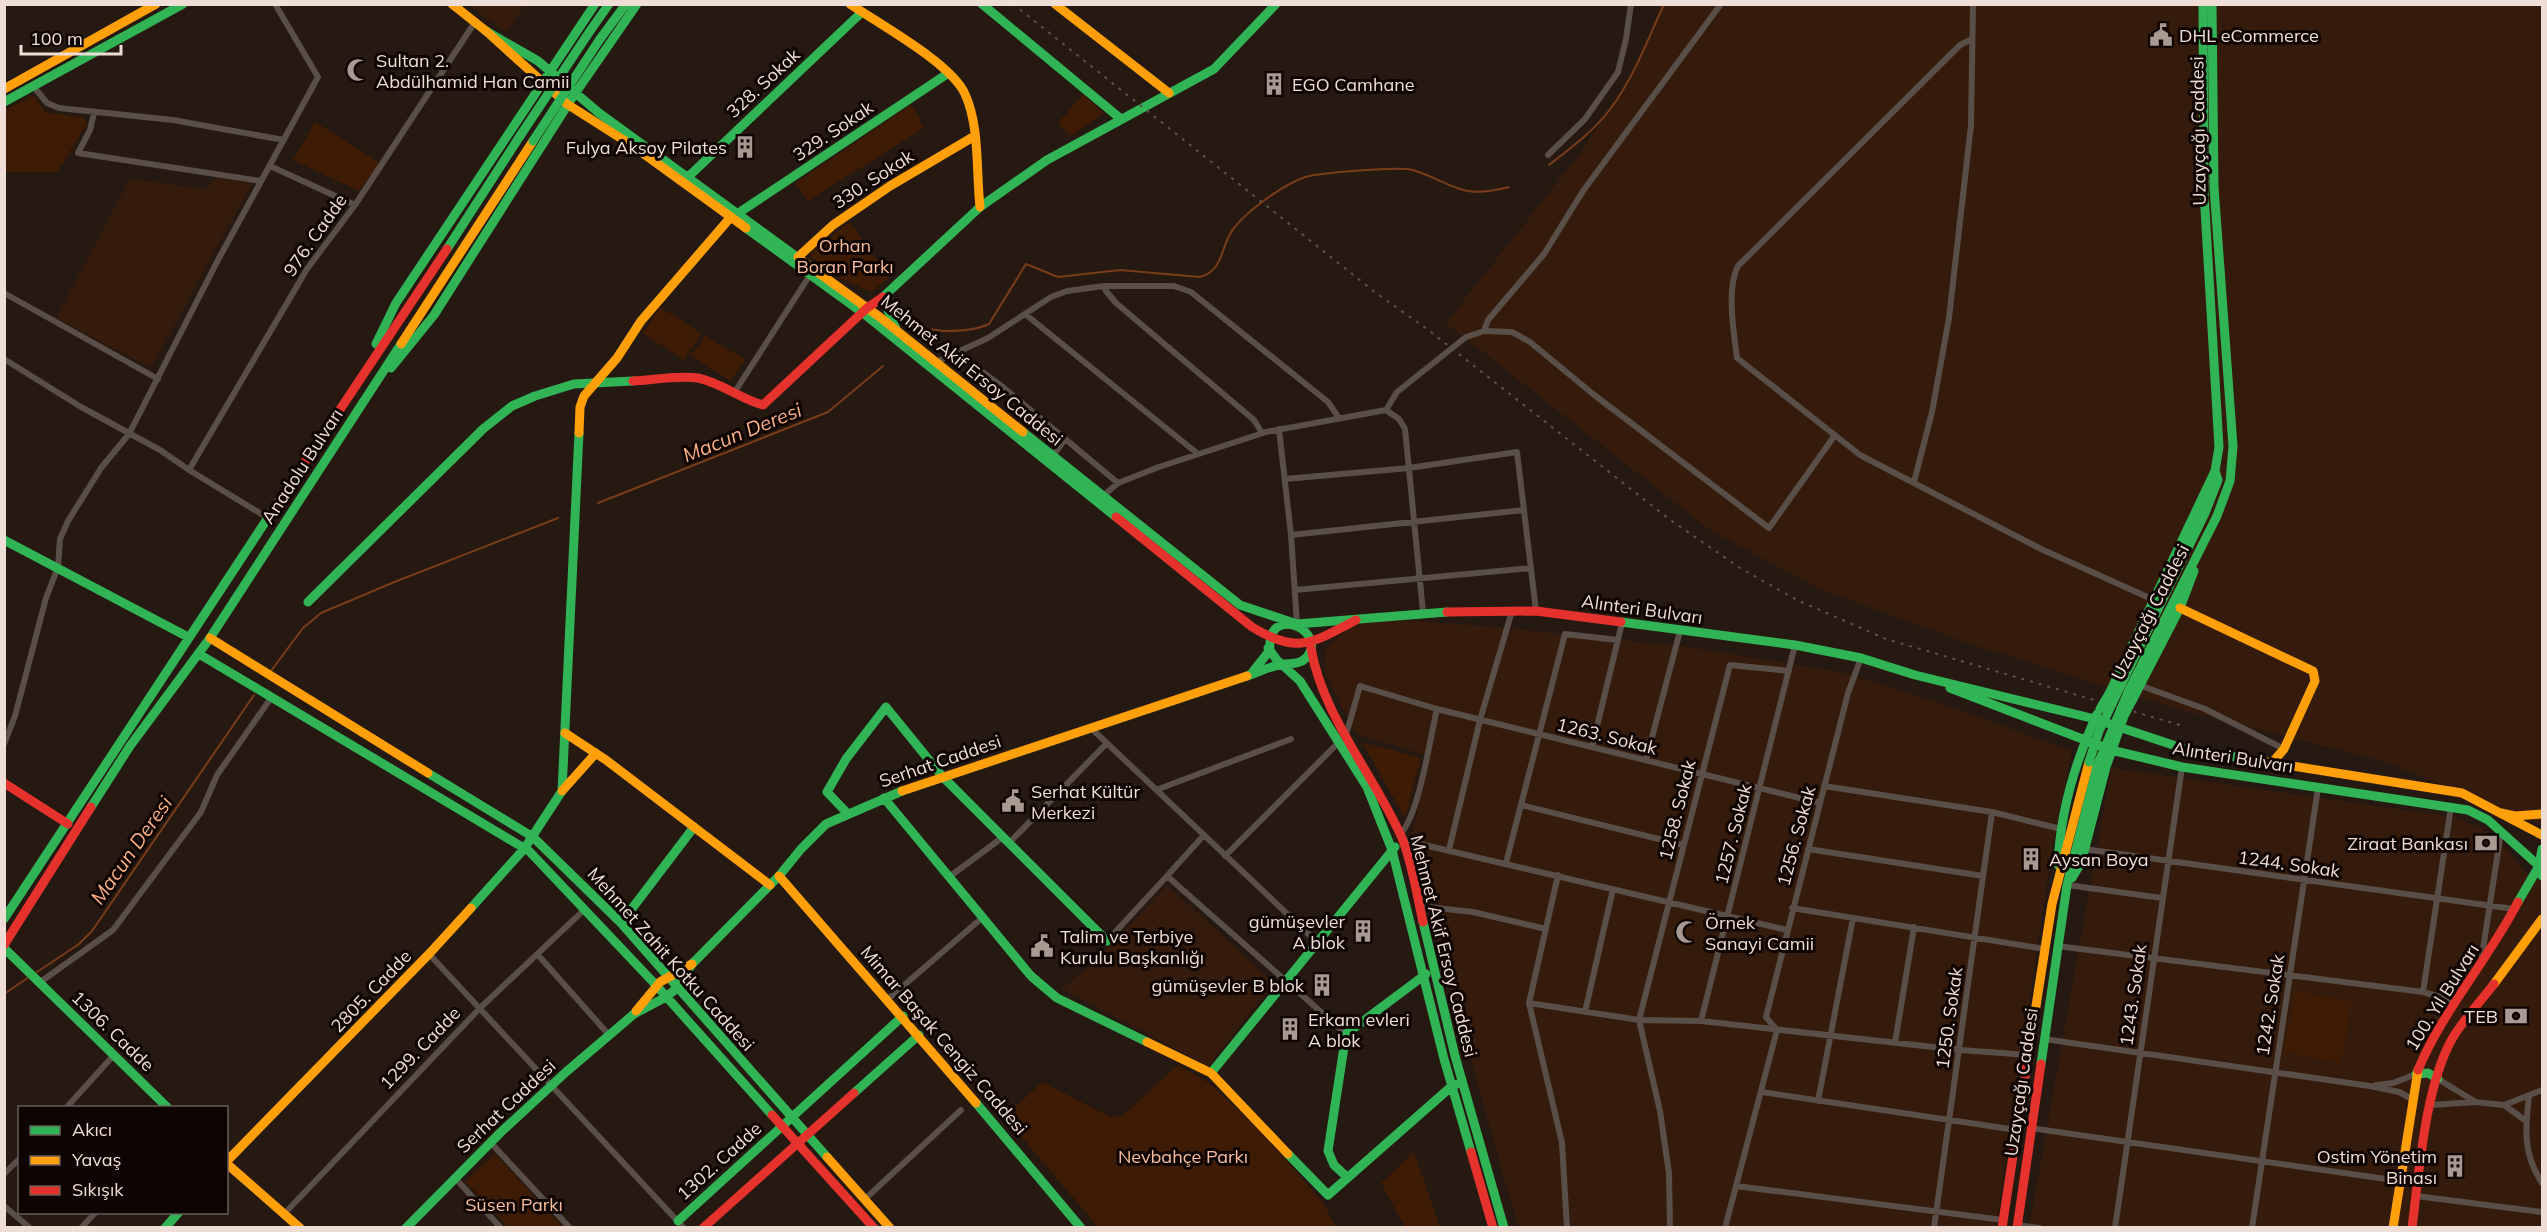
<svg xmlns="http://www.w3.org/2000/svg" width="2547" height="1232" font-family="Mulish,sans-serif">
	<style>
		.built { fill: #351b0c }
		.green { fill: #3e1b04 }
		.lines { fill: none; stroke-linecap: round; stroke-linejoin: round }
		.stream { stroke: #793c18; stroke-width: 2 }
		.street { stroke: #594f48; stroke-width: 6 }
		.fast { stroke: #30b455; stroke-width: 9 }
		.slow { stroke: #ff9f0a; stroke-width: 9 }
		.jam { stroke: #e5322d; stroke-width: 9 }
		.rail { stroke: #5c524e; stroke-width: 2; stroke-dasharray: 3 6; stroke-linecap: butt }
		.fast-bridge { stroke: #30b455; stroke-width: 9 }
		.labels { text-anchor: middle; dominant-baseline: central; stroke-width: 6; stroke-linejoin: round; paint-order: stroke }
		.poi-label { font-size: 18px; fill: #efded6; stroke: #0e0502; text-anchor: start }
		.street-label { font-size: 18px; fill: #efded6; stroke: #0e0502 }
		.park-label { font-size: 18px; fill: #f8bd9e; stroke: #0e0502 }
		.water-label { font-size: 20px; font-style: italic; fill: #feb087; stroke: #0e0502 }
	</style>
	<rect width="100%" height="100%" fill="#251912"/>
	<path class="built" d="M 524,5 L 506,33 L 469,5 L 524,4 Z
		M 1664,5 L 2542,5 L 2542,825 L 2385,762 L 2164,705 L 1970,644 L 1819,589 L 1710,530 L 1446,323 L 1578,156 L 1630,77 Z
		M 217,177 L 252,183 L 151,368 L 56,318 L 130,179 L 206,189 Z
		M 1360,618 L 1486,626 L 1688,647 L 1840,672 L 1935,701 L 2072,751 L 2050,862 L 1996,1227 L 1518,1227 L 1410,844 L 1429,756 L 1356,734 L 1324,673 L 1326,648 Z
		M 2111,768 L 2455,817 L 2478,826 L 2505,846 L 2523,870 L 2542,882 L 2542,1227 L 2029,1228 Z
		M 1167,885 L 1274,983 L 1208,1066 L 1062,989 L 1102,954 Z"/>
	<path class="green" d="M 1083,94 L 1104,113 L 1071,136 L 1058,123 Z
		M 34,95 L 45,112 L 84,118 L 87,124 L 57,172 L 5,172 L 5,110 Z
		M 912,104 L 924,128 L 808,201 L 795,183 Z
		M 315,122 L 377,161 L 377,167 L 359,191 L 293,160 Z
		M 850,222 L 889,278 L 871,292 L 836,276 L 810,256 L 816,247 Z
		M 660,307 L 701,333 L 684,360 L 643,333 Z
		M 705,336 L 745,359 L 731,381 L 691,356 Z
		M 1362,742 L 1421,758 L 1405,818 Z
		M 2295,991 L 2352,1002 L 2341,1063 L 2284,1052 Z
		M 1177,1065 L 1209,1083 L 1255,1126 L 1322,1201 L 1336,1227 L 1098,1227 L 1005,1117 L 1042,1082 L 1111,1117 L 1124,1115 Z
		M 1414,1152 L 1440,1227 L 1405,1227 L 1381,1183 Z
		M 495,1154 L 563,1227 L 508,1227 L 465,1181 Z"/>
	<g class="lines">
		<path class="stream" d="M 1549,165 C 1571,148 1595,130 1611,108 C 1634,77 1648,39 1664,4
			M 922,331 C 930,327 937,331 945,331 C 959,331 977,330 989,324 L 1026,264 L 1058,277 L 1120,270 L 1200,277 C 1225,270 1220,245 1234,228 C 1248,210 1283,185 1305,177 C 1319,173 1400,166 1413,170 C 1456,184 1459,200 1509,187
			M 598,503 L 828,412 L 883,366
			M 271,671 L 303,628 L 321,613 L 392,583 L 558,518
			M 34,974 L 79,944 L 92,931 L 254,695
			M 4,994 L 29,977"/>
		<path class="street" d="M 1972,39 L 1960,45 L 1738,266 C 1726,288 1734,334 1737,358 L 1860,455 L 2041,549 L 2154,600
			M 34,87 L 47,103 L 59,108 L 173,120 L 284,140
			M 94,113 L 90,130 L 78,153 L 261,181
			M 1548,155 L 1585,119 L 1618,72 L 1626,39 L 1631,4
			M 270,166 L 355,205
			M 1104,286 L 1106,291 L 1116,303 L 1254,420 L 1262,433
			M 4,293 L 158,379
			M 1025,314 L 1198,454
			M 1484,331 L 1488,320 L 1544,254 L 1583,191 L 1721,4
			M 956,352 L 1004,388 L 1118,483
			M 4,359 L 81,407 L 160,450 L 189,470 L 268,518
			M 936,362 L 988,338 L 1051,297 L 1067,291 L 1104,286 L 1174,286 L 1191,292 L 1328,402 L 1339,418
			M 734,393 L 810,275
			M 1386,410 L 1397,392 L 1466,337 L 1484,331 L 1512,332 L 1530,342 L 1593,394 L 1769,528 L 1835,435
			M 1279,429 L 1291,535 L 1297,624
			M 1053,456 L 1065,439
			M 189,470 L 307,269 L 355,205 L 475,22
			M 1285,479 L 1409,468 L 1517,452 L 1536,611
			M 1914,482 L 1932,412 L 1949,318 L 1971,125 L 1973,4
			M 1103,496 L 1118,483 L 1159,467 L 1266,432 L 1386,410 L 1399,419 L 1405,429 L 1423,612
			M 1291,535 L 1524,510
			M 1295,590 L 1531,568
			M 2139,685 L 2205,709 L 2284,749
			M 1092,729 L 1318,943
			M 1346,735 L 1360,686 L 1437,709 L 1820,803
			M 4,744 L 15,716 L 46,598 L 58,567 L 60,539 L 68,521 L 101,468 L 129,434 L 218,260 L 318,77 L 275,4
			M 1592,747 L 1622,623
			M 1646,760 L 1680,631
			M 1824,786 L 1992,812 L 2061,829
			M 1156,790 L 1291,739
			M 1521,805 L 1683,845
			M 1400,834 C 1419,816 1430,738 1437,709
			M 1403,840 L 1787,930
			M 1009,843 L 1107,743
			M 1808,849 L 1983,876
			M 2084,849 L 2514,909
			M 1449,850 L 1480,720 L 1512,611
			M 1225,856 L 1339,742
			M 1506,863 L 1565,634 L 1618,640
			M 1558,875 L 1529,1003 L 1639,1020 L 1701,1021 L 1795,645
			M 1167,876 L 1204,835
			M 949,877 L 1003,837
			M 2067,885 L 2162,898
			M 1419,906 L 1473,912 L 1546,929
			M 1792,908 L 2045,949
			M 1107,941 L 1167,876 L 1346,1034
			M 2057,946 L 2423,992 L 2440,997 L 2454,1006
			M 429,954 L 684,1228
			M 538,955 L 609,1035
			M 2481,962 L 2501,832
			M 39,983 L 113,930 L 201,812 L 217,775 L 271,698
			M 2423,992 L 2451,807
			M 888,999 L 983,917
			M 1529,1003 L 1562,1143 L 1567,1228
			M 1585,1012 L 1613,889
			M 1701,1021 L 1960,1050 L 2029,1055
			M 2044,1039 L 2370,1086 L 2399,1092 L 2412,1099
			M 1895,1043 L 1914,927
			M 2438,1079 L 2474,1101
			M 2376,1085 L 2393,1083 L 2416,1074
			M 1761,1092 L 2017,1130
			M 2529,1096 C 2525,1130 2523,1154 2542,1183
			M 1818,1101 L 1853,918
			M 2431,1105 L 2475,1102 L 2504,1105 L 2542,1090
			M 2504,1105 L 2526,1121
			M 66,1108 L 113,1056
			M 2030,1128 L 2400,1181
			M 490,1142 L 570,1228
			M 4,1174 L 20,1158
			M 455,1178 L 501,1228
			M 1736,1186 L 2003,1220
			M 2416,1196 L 2542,1212
			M 865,1199 L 961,1110
			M 4,1206 L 30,1228
			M 284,1214 L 480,1008 L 584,910
			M 2017,1225 L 2040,1228
			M 81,1228 L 96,1212
			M 1670,1228 L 1669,1173 L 1660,1111 L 1639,1020 L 1730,665 L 1789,671
			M 1725,1228 L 1777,1030 L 1766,1017 L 1848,693 L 1861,658
			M 1934,1228 L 1992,812
			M 2115,1228 L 2182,767
			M 2252,1228 L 2318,788"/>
		<path class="fast" d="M 982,4 L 1121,119
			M 486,31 L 538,61 L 599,113 L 801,260
			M 590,31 L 609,4
			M 600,39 L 626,4
			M 4,102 L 183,4
			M 688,177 L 862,12
			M 737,214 L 947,74
			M 746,228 L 863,313 L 1116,517
			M 447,249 L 520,136
			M 886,295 L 887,308 L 896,329
			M 883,297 L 980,207 L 1047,160 L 1214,69 L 1276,4
			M 376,344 L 396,303 L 595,4
			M 391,368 L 434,315 L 572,98 L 637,4
			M 1023,432 L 1240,605 L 1297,624 L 1447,612
			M 4,540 L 188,637
			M 308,602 L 483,429 L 512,406 L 535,396 L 574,384 L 633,381
			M 1621,622 L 1795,645 L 1861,658 L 1915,675 L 2095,719 L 2185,749 L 2242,758
			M 1268,648 L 1277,660 L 1300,681 L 1367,787 L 1392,850 L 1444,1059 L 1471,1152
			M 199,654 L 529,851 L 655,984 L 772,1115
			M 1247,676 C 1259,672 1271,666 1283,664 C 1291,663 1299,665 1306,658 C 1330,631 1266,602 1270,650 L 1251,674
			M 2122,683 L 2205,513 L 2218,480 L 2215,471 L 2219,447 L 2204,192 L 2203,4
			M 1950,688 L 2111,750 L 2182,767 L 2468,810 L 2488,820 L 2539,866 L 2518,902
			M 2129,690 L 2217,516 L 2230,481 L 2233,446 L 2214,187 L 2212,4
			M 2110,692 L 2215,471
			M 2133,699 L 2180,608 L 2194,571
			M 428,773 L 533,837 L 621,923 L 827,1157
			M 884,798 L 1031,976 L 1057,998 L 1147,1042
			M 91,807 L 130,746 L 210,638 L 401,344
			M 848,814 L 827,792 L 846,759 L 886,707 L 942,776 L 1107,941
			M 2542,849 L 2539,866 L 2542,876
			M 2058,865 C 2060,812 2075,762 2097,714
			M 2072,878 L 2081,863 L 2106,767 L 2124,716
			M 471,908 L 524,849 L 562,791 L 579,433
			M 4,919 L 279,501
			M 1423,922 L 1455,1056 L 1504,1228
			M 621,923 L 694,827
			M 4,948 L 168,1108
			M 2041,1064 L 2067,885 L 2097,766
			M 1211,1073 L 1395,847
			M 2416,1074 L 2428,1073 L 2438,1079
			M 854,1093 L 919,1035
			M 976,1103 L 1081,1228
			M 1288,1154 L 1328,1195 L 1452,1086 L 1462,1082
			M 1347,1177 L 1334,1165 L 1328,1151 L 1346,1034 L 1426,974
			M 678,1221 L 903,1016
			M 165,1228 L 179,1212
			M 406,1228 L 501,1132 L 566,1072 L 634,1014 L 666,997 L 677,988 L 692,964 L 779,876 L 801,849 L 826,824 L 902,791"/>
		<path class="slow" d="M 452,4 L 486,31 L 567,104 L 633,146 L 746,228
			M 850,4 C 879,24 951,63 965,94 C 980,127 976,171 980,207
			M 1055,4 L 1169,93
			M 4,89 L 156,4
			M 798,257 L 833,225 L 890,186 L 973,137
			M 801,260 L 881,318 L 1023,432
			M 401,344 L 533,141
			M 579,433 L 580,407 L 584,396 L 617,358 L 641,321 L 730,218
			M 2180,608 L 2313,671 L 2315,681 L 2284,749 L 2272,763
			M 210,638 L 428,773
			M 565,733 L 606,760 L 770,885
			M 2242,758 L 2462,793 L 2542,835
			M 562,791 L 596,753
			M 902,791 L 1247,676
			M 2501,813 L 2515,816 L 2542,814
			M 779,876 L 976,1103
			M 2494,984 L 2542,919
			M 636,1011 L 660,982 L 692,964
			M 1147,1042 L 1211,1073 L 1288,1154
			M 2028,1057 L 2052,904 L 2089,762
			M 827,1157 L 890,1228
			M 226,1162 L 429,954 L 471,908
			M 226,1163 L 300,1228
			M 2393,1228 L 2418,1070"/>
		<path class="jam" d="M 633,381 C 653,380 679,375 698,378 C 722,383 740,399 763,405 L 867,308 L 883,297
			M 279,501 L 447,249
			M 1116,517 L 1252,627 C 1298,655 1312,643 1356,620
			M 1447,612 L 1536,611 L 1621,622
			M 1311,648 C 1322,715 1374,775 1402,838 C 1412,862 1417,896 1423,922
			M 4,783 L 68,824
			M 4,945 L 91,807
			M 2418,1070 C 2443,1010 2488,960 2518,902
			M 772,1115 L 874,1228
			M 1471,1152 L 1493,1228
			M 703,1228 L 854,1093
			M 2002,1228 L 2028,1057
			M 2017,1228 L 2041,1064
			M 2412,1228 C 2419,1173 2425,1087 2452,1039 C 2463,1020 2480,1002 2494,984"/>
		<path class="rail" d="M 1013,4 L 1376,293 L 1427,329 L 1669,519 L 1740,568 L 1797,600 L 1886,639 L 2183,726"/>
		<path class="fast-bridge" d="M 520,136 L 590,31
			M 533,141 L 600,39
			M 2100,709 L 2110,692
			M 2124,716 L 2133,699
			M 2089,762 L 2099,731 L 2122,683
			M 2097,766 L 2129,690"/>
	</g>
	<defs>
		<g id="civic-bare" transform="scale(1.8)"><path d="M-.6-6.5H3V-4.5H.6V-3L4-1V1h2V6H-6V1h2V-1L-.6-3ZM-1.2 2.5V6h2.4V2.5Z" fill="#a89991" stroke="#0e0502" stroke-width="2.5" paint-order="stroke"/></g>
		<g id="mosque-bare" transform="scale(1.8)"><path d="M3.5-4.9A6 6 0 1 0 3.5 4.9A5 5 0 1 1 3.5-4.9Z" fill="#a89991" stroke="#0e0502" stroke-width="2.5" paint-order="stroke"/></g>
		<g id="building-bare" transform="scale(1.8)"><path d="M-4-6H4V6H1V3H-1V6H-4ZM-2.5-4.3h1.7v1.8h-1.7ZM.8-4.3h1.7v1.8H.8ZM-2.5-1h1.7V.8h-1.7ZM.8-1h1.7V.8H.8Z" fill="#a89991" stroke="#0e0502" stroke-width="2.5" paint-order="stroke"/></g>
		<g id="bank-bare" transform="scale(1.8)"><path d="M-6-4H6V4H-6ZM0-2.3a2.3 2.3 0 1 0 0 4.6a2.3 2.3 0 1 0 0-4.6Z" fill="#a89991" stroke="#0e0502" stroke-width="2.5" paint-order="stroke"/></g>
	</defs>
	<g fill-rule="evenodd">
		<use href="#civic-bare" x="2161" y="35"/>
		<use href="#mosque-bare" x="358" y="70"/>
		<use href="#building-bare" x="1274" y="84"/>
		<use href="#building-bare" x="745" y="147"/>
		<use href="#civic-bare" x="1013" y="801"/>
		<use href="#bank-bare" x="2486" y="843"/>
		<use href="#building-bare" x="2031" y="859"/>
		<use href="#building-bare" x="1363" y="931"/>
		<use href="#mosque-bare" x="1687" y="932"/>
		<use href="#civic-bare" x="1042" y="946"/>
		<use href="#building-bare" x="1322" y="985"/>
		<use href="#bank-bare" x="2516" y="1016"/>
		<use href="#building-bare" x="1290" y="1029"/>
		<use href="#building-bare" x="2455" y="1166"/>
	</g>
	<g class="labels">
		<g class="poi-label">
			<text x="2179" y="35">DHL eCommerce</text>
			<text x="376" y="60">Sultan 2.<tspan x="376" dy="21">Abdülhamid Han Camii</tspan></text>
			<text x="1292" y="84">EGO Camhane</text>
			<text x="727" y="147" text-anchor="end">Fulya Aksoy Pilates</text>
			<text x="1031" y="791">Serhat Kültür<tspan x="1031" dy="21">Merkezi</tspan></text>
			<text x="2468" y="843" text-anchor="end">Ziraat Bankası</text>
			<text x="2049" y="859">Aysan Boya</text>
			<text x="1345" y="921" text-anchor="end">gümüşevler<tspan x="1345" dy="21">A blok</tspan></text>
			<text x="1705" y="922">Örnek<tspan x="1705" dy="21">Sanayi Camii</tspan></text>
			<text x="1060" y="936">Talim ve Terbiye<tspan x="1060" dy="21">Kurulu Başkanlığı</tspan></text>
			<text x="1304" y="985" text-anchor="end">gümüşevler B blok</text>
			<text x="2498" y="1016" text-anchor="end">TEB</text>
			<text x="1308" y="1019">Erkam evleri<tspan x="1308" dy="21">A blok</tspan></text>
			<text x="2437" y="1156" text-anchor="end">Ostim Yönetim<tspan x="2437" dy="21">Binası</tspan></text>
		</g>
		<g class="street-label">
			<text transform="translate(763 83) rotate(-43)">328. Sokak</text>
			<text transform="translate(833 131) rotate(-34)">329. Sokak</text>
			<text transform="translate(2198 131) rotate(-91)">Uzayçağı Caddesi</text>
			<text transform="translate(873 179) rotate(-33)">330. Sokak</text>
			<text transform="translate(315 235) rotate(-55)">976. Cadde</text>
			<text transform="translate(972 370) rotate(39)">Mehmet Akif Ersoy Caddesi</text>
			<text transform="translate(302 466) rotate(-57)">Anadolu Bulvarı</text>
			<text transform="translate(1642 609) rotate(8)">Alınteri Bulvarı</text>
			<text transform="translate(2150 612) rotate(-63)">Uzayçağı Caddesi</text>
			<text transform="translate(1607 736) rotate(14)">1263. Sokak</text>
			<text transform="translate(2233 757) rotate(9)">Alınteri Bulvarı</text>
			<text transform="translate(940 761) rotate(-19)">Serhat Caddesi</text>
			<text transform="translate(1677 810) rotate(-76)">1258. Sokak</text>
			<text transform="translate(1733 834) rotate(-76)">1257. Sokak</text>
			<text transform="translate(1796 836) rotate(-75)">1256. Sokak</text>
			<text transform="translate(2289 864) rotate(8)">1244. Sokak</text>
			<text transform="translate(1444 946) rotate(76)">Mehmet Akif Ersoy Caddesi</text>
			<text transform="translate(671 959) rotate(48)">Mehmet Zahit Kotku Caddesi</text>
			<text transform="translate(371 991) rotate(-46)">2805. Cadde</text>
			<text transform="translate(2133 995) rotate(-82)">1243. Sokak</text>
			<text transform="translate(2442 997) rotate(-58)">100. Yıl Bulvarı</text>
			<text transform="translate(2270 1005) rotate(-81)">1242. Sokak</text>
			<text transform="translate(1949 1018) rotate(-82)">1250. Sokak</text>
			<text transform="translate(113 1031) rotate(44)">1306. Cadde</text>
			<text transform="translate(944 1040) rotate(49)">Mimar Başak Cengiz Caddesi</text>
			<text transform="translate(420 1048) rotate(-46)">1299. Cadde</text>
			<text transform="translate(2021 1082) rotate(-82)">Uzayçağı Caddesi</text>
			<text transform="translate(506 1106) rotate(-43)">Serhat Caddesi</text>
			<text transform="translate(719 1161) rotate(-42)">1302. Cadde</text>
		</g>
		<g class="park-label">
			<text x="845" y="245">Orhan<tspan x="845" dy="21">Boran Parkı</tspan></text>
			<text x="1183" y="1156">Nevbahçe Parkı</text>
			<text x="514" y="1204">Süsen Parkı</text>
		</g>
		<g class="water-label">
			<text transform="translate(742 432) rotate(-22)">Macun Deresi</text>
			<text transform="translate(131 850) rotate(-55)">Macun Deresi</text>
		</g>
	</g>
	<rect width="2547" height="1232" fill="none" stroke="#efded6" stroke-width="12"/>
	<rect x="18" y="1106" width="210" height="108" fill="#0e0502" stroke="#685c57" stroke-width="1.5"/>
	<rect x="30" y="1126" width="30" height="9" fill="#30b455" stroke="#685c57" stroke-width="1.5"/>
	<text x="72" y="1136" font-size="18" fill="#efded6">Akıcı</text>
	<rect x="30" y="1156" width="30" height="9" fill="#ff9f0a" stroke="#685c57" stroke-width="1.5"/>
	<text x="72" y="1166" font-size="18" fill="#efded6">Yavaş</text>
	<rect x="30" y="1186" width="30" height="9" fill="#e5322d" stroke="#685c57" stroke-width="1.5"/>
	<text x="72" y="1196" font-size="18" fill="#efded6">Sıkışık</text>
	<path d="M21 45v9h100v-9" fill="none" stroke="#efded6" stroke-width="3"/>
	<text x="30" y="45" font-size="18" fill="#efded6" stroke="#0e0502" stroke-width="4.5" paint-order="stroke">100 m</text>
</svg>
